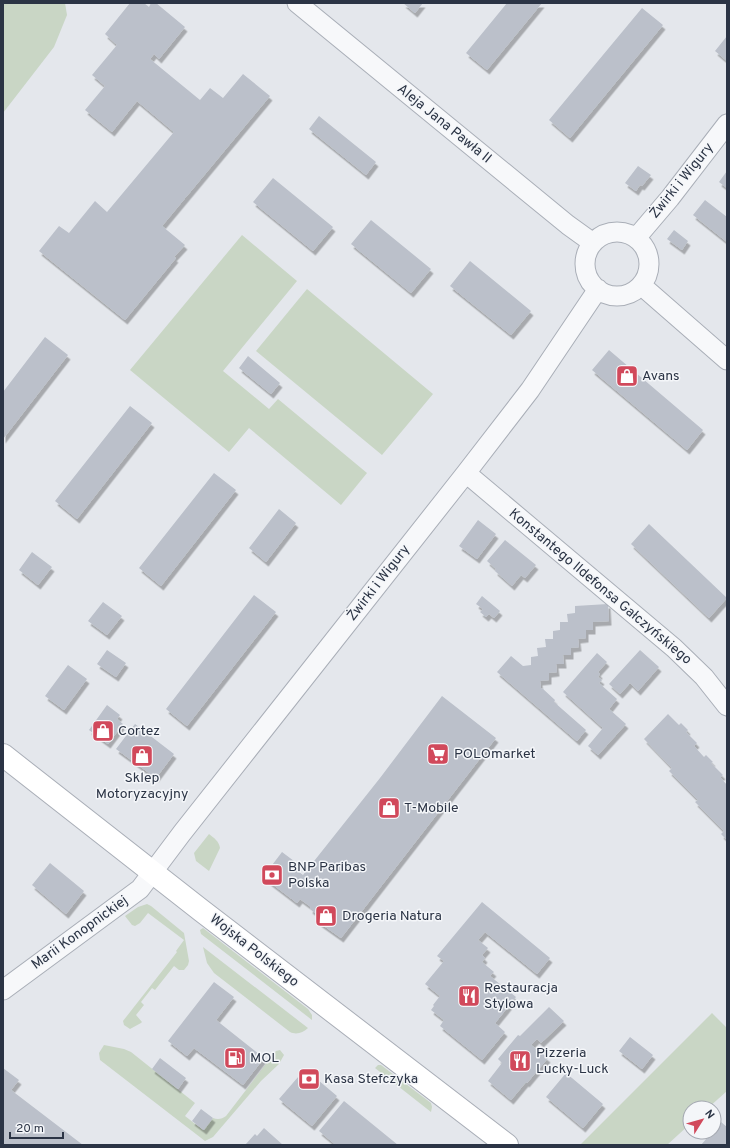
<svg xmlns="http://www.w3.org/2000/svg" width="730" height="1148" font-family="Overpass,sans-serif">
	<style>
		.green { fill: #c9d6c5 }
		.building { fill: #bbc0ca; filter: url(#shadow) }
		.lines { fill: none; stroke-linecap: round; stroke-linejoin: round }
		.street-casing { stroke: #a9aeb7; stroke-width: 21 }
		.secondary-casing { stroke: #a9aeb7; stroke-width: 24 }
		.street { stroke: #f7f8fa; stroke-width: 19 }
		.secondary { stroke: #fff; stroke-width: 22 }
		.labels { text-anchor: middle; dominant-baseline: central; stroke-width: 3; stroke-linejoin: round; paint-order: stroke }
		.street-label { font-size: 14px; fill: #2b3445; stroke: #f4f6f9 }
		.poi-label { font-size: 14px; fill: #2b3445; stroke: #f4f6f9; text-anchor: start }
	</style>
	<defs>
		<filter id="shadow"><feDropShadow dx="2.5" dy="4.5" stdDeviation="0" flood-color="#0004"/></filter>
	</defs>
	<rect width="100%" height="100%" fill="#e4e7ec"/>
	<path class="green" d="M 3,3 L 65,3 L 67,15 L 54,47 L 3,113 Z
		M 242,235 L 297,281 L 223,371 L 269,409 L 278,399 L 367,473 L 341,505 L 249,428 L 229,452 L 130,370 Z
		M 307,289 L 433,394 L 382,455 L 256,351 Z
		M 209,834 C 214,838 219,841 220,848 L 209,871 L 196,861 L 194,853 Z
		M 147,904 L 151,906 L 184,933 L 189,961 L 188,965 L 184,970 L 179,970 L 174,966 L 155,990 L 152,988 L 141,1002 L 144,1005 L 136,1015 L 142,1022 L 141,1023 L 130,1029 L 124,1025 L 123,1021 L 177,952 L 176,951 L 184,940 L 148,913 L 140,923 L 135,926 L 132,925 L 125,916 L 138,907 Z
		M 203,928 L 308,1009 L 312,1015 L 312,1020 L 201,934 L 200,930 Z
		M 203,947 L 308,1028 C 303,1033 296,1035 290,1032 L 214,973 L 207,963 Z
		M 712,1013 L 727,1028 L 727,1091 L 708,1108 L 690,1108 L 690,1124 L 667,1145 L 580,1145 Z
		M 104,1045 L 124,1049 L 131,1052 L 195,1103 L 185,1116 L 203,1130 L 213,1118 C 218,1120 222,1119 226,1116 L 276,1051 L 280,1050 L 284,1055 L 279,1064 L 261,1081 L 213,1137 L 205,1141 L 100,1060 L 99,1053 Z
		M 378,1065 L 381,1065 L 431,1103 L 432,1107 L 431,1112 L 375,1068 Z"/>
	<path class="building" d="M 130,3 L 144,3 L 149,7 L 151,3 L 156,3 L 185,27 L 159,59 L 154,54 L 150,59 L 200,100 L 210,88 L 223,98 L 243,74 L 270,96 L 162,226 L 185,245 L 174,257 L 176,258 L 125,320 L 39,251 L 59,226 L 69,233 L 95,201 L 107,212 L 174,132 L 137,101 L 112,132 L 85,110 L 105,86 L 92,75 L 117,45 L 105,34 Z
		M 403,3 L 423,3 L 415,13 Z
		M 507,3 L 542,3 L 487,70 L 466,53 Z
		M 642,8 L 663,25 L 570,138 L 549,120 Z
		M 727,36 L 727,61 L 715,51 Z
		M 319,116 L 376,162 L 366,175 L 309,129 Z
		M 638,166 L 651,175 L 642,186 L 640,185 L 636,191 L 625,183 Z
		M 727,171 L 727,188 L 719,182 Z
		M 273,178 L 333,227 L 313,251 L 253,202 Z
		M 705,200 L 727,217 L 727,242 L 693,215 Z
		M 371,220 L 431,269 L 411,293 L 351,244 Z
		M 674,230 L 688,241 L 682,250 L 667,239 Z
		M 470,261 L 531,311 L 511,335 L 450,286 Z
		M 45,337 L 68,355 L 3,439 L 3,392 Z
		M 609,350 L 703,430 L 687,450 L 592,370 Z
		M 248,356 L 280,383 L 271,394 L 239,368 Z
		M 130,406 L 152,423 L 77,519 L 55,501 Z
		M 214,473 L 236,490 L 161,586 L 139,568 Z
		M 279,509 L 296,523 L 266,562 L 249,548 Z
		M 478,520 L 496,534 L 477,559 L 459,546 Z
		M 649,524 L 727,598 L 709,618 L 631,544 Z
		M 505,540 L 536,565 L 525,578 L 521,575 L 512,586 L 495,571 L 496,569 L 487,561 Z
		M 32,552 L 52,567 L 38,585 L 19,570 Z
		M 254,595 L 276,612 L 187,726 L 166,709 Z
		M 482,596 L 500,611 L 494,618 L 489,614 L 486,617 L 480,612 L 483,609 L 476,604 Z
		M 103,602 L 122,616 L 107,635 L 88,621 Z
		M 608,604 L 609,621 L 593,622 L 593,630 L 586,630 L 586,638 L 578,639 L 579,647 L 571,648 L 571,655 L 563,655 L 564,664 L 556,664 L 557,672 L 549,673 L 549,680 L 540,681 L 541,689 L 542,688 L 555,700 L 554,702 L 586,730 L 577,741 L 497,672 L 511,656 L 523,666 L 531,665 L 531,657 L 538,656 L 537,648 L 546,647 L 545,639 L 553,639 L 553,631 L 560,630 L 560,622 L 568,622 L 567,614 L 575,613 L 575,606 Z
		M 107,650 L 126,663 L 116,677 L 97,664 Z
		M 640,650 L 659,667 L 638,691 L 630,683 L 620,694 L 609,684 Z
		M 597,653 L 607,662 L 598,672 L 600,674 L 598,677 L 602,680 L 599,683 L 617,699 L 609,709 L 626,724 L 598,755 L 588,746 L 603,728 L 563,692 Z
		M 68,665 L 87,679 L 64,710 L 45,696 Z
		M 442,696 L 496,738 L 341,938 L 317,921 L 319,919 L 320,920 L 322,918 L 310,909 L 311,907 L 300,899 L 297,903 L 263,877 L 282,852 L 294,861 L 291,866 L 303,875 L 380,778 Z
		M 107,705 L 120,715 L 117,719 L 123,724 L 108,744 L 89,730 Z
		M 668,714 L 679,725 L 681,723 L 688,730 L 686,732 L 697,743 L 694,746 L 704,757 L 706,755 L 713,762 L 711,763 L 723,775 L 720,777 L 727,785 L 727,840 L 721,834 L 724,831 L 695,802 L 698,800 L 669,771 L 672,768 L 644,739 Z
		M 135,724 L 174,754 L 156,778 L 116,749 Z
		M 50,863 L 84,891 L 66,914 L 32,885 Z
		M 482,902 L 550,958 L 537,974 L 485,932 L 478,940 L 488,948 L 482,955 L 485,958 L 482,962 L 494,972 L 490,976 L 516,997 L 495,1023 L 505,1032 L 482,1060 L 440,1026 L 444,1020 L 431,1010 L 434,1006 L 433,1005 L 440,996 L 425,984 L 444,961 L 437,956 Z
		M 214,982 L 234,997 L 216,1020 L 264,1058 L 243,1085 L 194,1048 L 187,1056 L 168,1041 Z
		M 549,1007 L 564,1021 L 541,1043 L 537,1039 L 531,1045 L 548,1058 L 527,1083 L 526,1082 L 511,1100 L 488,1081 L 502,1063 L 498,1059 L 518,1035 L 520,1036 Z
		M 630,1037 L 653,1055 L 642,1069 L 619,1051 Z
		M 160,1058 L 186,1078 L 178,1089 L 152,1069 Z
		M 3,1068 L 19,1080 L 11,1090 L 83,1145 L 3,1145 Z
		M 305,1069 L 337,1096 L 312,1126 L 279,1099 Z
		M 566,1073 L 603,1104 L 583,1128 L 546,1097 Z
		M 344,1101 L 398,1145 L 336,1145 L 319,1131 Z
		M 201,1109 L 213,1118 L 204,1130 L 192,1121 Z
		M 721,1122 L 727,1127 L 727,1145 L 701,1145 L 712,1132 L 714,1132 L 714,1130 Z
		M 264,1128 L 283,1145 L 245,1145 L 255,1134 L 257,1136 Z"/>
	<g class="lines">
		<g class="street-casing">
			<path id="street" d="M 297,3 L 568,225 L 593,243
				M585 264a32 32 0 1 1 64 0a32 32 0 1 1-64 0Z
				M 636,238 L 670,198 L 727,124
				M 641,285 L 727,360
				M 466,473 L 674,648 L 704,677 L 727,706
				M 3,990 L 140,889 L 182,833 L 466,473 L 530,390 L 598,289"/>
		</g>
		<g class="secondary-casing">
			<path id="secondary" d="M 3,755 L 202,911 L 507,1145"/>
		</g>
		<use href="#street" class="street"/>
		<use href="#secondary" class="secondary"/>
	</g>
	<defs>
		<g id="shop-square" transform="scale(1.15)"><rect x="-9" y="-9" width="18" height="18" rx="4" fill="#d1495b" stroke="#f4f6f9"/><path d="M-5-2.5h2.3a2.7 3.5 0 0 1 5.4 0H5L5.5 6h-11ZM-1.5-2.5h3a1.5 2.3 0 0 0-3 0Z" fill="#fff"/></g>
		<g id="supermarket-square" transform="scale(1.15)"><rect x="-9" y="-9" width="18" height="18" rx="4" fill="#d1495b" stroke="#f4f6f9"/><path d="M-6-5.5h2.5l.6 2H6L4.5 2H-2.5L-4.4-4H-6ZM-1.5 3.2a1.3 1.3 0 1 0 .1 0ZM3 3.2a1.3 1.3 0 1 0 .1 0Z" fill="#fff"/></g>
		<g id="bank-square" transform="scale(1.15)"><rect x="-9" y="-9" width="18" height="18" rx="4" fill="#d1495b" stroke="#f4f6f9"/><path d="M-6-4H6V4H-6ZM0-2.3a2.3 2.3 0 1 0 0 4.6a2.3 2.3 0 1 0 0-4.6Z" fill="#fff"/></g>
		<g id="restaurant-square" transform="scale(1.15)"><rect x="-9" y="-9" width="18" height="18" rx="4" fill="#d1495b" stroke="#f4f6f9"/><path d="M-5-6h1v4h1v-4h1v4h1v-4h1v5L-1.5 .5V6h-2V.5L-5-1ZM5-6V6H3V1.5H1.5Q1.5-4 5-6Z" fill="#fff"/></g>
		<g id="fuel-square" transform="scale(1.15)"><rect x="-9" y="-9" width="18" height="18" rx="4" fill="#d1495b" stroke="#f4f6f9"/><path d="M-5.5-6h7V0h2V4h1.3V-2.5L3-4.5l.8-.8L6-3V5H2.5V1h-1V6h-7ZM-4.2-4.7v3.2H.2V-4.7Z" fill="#fff"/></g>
	</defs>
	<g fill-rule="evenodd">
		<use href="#shop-square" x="627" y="376"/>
		<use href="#shop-square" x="103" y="731"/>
		<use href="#supermarket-square" x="438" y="754"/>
		<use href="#shop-square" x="142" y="756"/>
		<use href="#shop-square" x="389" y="808"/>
		<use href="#bank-square" x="272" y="875"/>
		<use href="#shop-square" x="326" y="916"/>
		<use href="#restaurant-square" x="469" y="996"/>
		<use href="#fuel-square" x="235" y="1058"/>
		<use href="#restaurant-square" x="520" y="1061"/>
		<use href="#bank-square" x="309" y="1079"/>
	</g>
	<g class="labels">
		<g class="street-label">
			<text transform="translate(444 124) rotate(39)">Aleja Jana Pawła II</text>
			<text transform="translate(682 181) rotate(-51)">Żwirki i Wigury</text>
			<text transform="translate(379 583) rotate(-52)">Żwirki i Wigury</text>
			<text transform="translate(600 587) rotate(40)">Konstantego Ildefonsa Gałczyńskiego</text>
			<text transform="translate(80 933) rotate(-36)">Marii Konopnickiej</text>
			<text transform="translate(254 951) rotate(38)">Wojska Polskiego</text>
		</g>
		<g class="poi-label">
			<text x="642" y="376">Avans</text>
			<text x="118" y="731">Cortez</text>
			<text x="454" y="754">POLOmarket</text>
			<text x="142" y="778" text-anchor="middle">Sklep<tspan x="142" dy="16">Motoryzacyjny</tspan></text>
			<text x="404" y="808">T-Mobile</text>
			<text x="288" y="867">BNP Paribas<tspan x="288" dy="16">Polska</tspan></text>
			<text x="342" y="916">Drogeria Natura</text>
			<text x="484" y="988">Restauracja<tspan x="484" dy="16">Stylowa</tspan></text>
			<text x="536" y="1053">Pizzeria<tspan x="536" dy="16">Lucky-Luck</tspan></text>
			<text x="250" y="1058">MOL</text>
			<text x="324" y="1079">Kasa Stefczyka</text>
		</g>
	</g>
	<rect width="730" height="1148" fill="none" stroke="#2b3445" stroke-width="8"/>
	<g transform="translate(702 1120) rotate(53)"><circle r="19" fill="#f4f6f9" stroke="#a4a8b1"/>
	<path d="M0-3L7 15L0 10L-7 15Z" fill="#d1495b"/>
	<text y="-6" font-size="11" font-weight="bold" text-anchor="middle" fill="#2b3445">N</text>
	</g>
	<path d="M10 1132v6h53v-6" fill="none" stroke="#2b3445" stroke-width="2"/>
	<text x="16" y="1132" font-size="12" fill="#2b3445" stroke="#f4f6f9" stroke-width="3" paint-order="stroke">20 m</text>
</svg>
